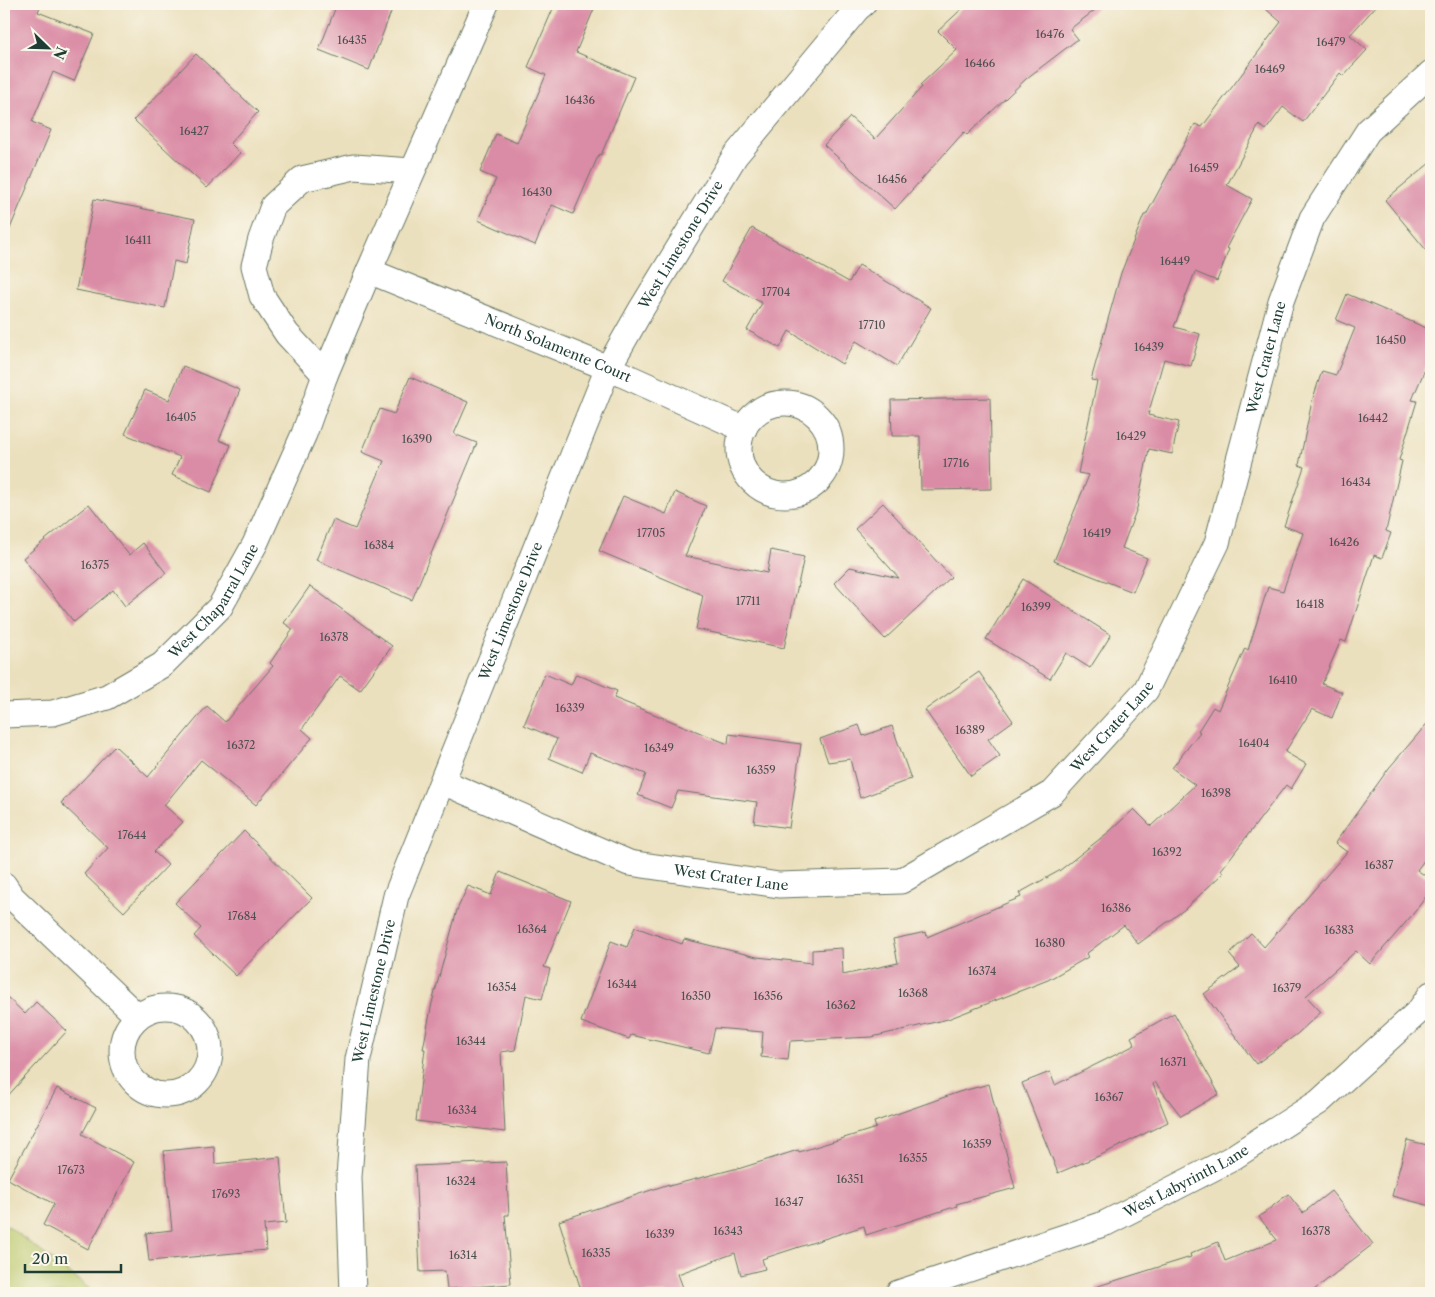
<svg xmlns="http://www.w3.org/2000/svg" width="1435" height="1297" font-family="'Libre Caslon Text',serif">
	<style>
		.green { fill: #bac769; stroke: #6c824e }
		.building { fill: #da8ba5 }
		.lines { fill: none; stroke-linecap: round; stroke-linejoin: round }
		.minor-casing { stroke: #667664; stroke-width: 27 }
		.minor { stroke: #fff; stroke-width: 25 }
		.labels { text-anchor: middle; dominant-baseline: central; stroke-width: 4; stroke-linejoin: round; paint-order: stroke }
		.number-label { font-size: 11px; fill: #4e5050 }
		.street-label { font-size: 14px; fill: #1f3d34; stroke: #fbf7ec }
	</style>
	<rect width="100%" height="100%" fill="#fbf7ec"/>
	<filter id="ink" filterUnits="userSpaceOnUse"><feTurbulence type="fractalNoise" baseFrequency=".02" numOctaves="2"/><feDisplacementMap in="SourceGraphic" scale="10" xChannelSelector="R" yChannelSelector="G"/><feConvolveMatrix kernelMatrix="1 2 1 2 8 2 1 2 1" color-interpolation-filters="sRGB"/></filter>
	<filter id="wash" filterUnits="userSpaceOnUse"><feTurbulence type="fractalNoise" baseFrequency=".0096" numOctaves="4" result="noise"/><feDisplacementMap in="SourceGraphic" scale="20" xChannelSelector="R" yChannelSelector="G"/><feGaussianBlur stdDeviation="1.12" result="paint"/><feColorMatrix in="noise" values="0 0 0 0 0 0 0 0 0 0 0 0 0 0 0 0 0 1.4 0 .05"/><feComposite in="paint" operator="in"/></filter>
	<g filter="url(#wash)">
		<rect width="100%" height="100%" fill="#ebe0bd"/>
		<path class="green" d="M 4,1223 L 95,1293 L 4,1293 Z"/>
		<g id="blocks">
			<path class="building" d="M 4,4 L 41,4 L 38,12 L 94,34 L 74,81 L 53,72 L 32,122 L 51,130 L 4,243 Z
				M 337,4 L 394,4 L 369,70 L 319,50 Z
				M 555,4 L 596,4 L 576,52 L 634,77 L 601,155 L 599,154 L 573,214 L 552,205 L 535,245 L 478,220 L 496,179 L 480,172 L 496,134 L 517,143 L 546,75 L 528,67 Z
				M 967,4 L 1103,4 L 1070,29 L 1078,39 L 1027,78 L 967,135 L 964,132 L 895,209 L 824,145 L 850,117 L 875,139 L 922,87 L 920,85 L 957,50 L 938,31 Z
				M 1260,4 L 1378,4 L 1350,35 L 1367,50 L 1343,76 L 1340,73 L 1303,122 L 1283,107 L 1266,130 L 1259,125 L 1227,185 L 1252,199 L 1226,248 L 1229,249 L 1217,281 L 1195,272 L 1174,327 L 1200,334 L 1191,366 L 1164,359 L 1148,415 L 1179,422 L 1172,454 L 1149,449 L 1137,508 L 1122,548 L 1147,558 L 1133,592 L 1054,561 L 1089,475 L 1078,473 L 1097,381 L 1091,380 L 1121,273 L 1144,215 L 1146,215 L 1195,124 L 1202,127 L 1281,22 Z
				M 196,54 L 258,112 L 230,143 L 240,153 L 207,188 L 134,120 Z
				M 1431,162 L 1431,256 L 1385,200 Z
				M 94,199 L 195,219 L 186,264 L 174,261 L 165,308 L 76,290 Z
				M 752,228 L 849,282 L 859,265 L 931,308 L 897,366 L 856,341 L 842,364 L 789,331 L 780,348 L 747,330 L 762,303 L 722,281 Z
				M 1347,294 L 1431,330 L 1431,355 L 1412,400 L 1417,401 L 1399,460 L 1402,461 L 1386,531 L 1391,533 L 1382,558 L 1374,555 L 1346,642 L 1341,640 L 1322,684 L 1342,692 L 1332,718 L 1312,709 L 1285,752 L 1306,764 L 1291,789 L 1286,785 L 1221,870 L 1223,873 L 1185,909 L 1138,944 L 1124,925 L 1086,954 L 1088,957 L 1048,980 L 948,1019 L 872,1037 L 790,1041 L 788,1060 L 761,1057 L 763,1032 L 715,1028 L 709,1053 L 631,1035 L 629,1039 L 581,1022 L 611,941 L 627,947 L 635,927 L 682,944 L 684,939 L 757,957 L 812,963 L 812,950 L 842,948 L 843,975 L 898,963 L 893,939 L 926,932 L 927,937 L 1021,897 L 1019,893 L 1059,871 L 1110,831 L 1134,809 L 1151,826 L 1195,785 L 1172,768 L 1200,732 L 1198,731 L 1213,707 L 1218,710 L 1245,648 L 1248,650 L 1268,587 L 1283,591 L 1303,533 L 1284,526 L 1304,467 L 1299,465 L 1312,401 L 1322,371 L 1336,375 L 1355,328 L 1336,320 Z
				M 183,366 L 240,390 L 219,440 L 231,445 L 211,492 L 172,475 L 180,457 L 125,434 L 145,390 L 169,400 Z
				M 410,377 L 468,402 L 454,434 L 477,443 L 412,600 L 316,560 L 333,520 L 355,529 L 384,461 L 362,452 L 380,409 L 394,414 Z
				M 990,398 L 992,489 L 921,490 L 920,436 L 892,436 L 891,400 Z
				M 675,492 L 706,506 L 685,556 L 767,573 L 771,550 L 804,557 L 784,648 L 696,629 L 703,595 L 599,551 L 623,496 L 666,514 Z
				M 883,503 L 951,577 L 885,639 L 834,583 L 850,567 L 899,578 L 855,529 Z
				M 89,504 L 129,555 L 143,543 L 166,573 L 125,606 L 113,590 L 74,622 L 23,558 Z
				M 1023,579 L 1111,635 L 1090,668 L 1066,653 L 1050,679 L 986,639 Z
				M 310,586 L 392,646 L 360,690 L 340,676 L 302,729 L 312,738 L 256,805 L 201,760 L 164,805 L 183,822 L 154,852 L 168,865 L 124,912 L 84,874 L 108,848 L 61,803 L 115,746 L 148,777 L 207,706 L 225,722 L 273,666 L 270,663 L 293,629 L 284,623 Z
				M 979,672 L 1013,721 L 988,739 L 1000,756 L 971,776 L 925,710 Z
				M 545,674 L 571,685 L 576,674 L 617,691 L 614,698 L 728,744 L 729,734 L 801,744 L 789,828 L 754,823 L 757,802 L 678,791 L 671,808 L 638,795 L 646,774 L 590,753 L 582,772 L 549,758 L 557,739 L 524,725 Z
				M 1431,719 L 1431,851 L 1417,870 L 1431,880 L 1431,890 L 1413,914 L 1370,964 L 1356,951 L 1306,996 L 1321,1012 L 1297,1034 L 1256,1064 L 1204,994 L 1240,967 L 1229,954 L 1251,933 L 1264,947 L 1347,852 L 1335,843 L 1389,768 Z
				M 859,725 L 863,736 L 892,726 L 911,779 L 860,798 L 850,759 L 828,762 L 820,739 Z
				M 244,831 L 312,898 L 236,976 L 194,936 L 201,928 L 175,903 Z
				M 500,872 L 571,901 L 544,967 L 550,969 L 542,999 L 526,995 L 515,1050 L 501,1052 L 505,1132 L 416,1121 L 425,1049 L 423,1049 L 432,1003 L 457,910 L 468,886 L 491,895 Z
				M 4,994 L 25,1014 L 36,1002 L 67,1031 L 4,1100 Z
				M 1174,1013 L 1219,1094 L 1181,1116 L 1155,1082 L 1153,1084 L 1168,1122 L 1101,1155 L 1058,1173 L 1022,1083 L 1050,1072 L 1055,1085 L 1135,1045 L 1131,1037 Z
				M 989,1084 L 1015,1188 L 956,1204 L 957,1206 L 866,1235 L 864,1226 L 762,1259 L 765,1269 L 741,1275 L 735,1253 L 678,1274 L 685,1293 L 582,1293 L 559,1221 L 669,1184 L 669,1186 L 738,1168 L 738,1169 L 798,1150 L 799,1152 L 876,1128 L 874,1122 L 959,1092 Z
				M 57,1088 L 96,1108 L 82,1134 L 134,1162 L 88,1249 L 43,1225 L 54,1204 L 8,1179 Z
				M 1407,1140 L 1431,1146 L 1431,1206 L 1392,1196 Z
				M 214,1146 L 215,1164 L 280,1157 L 286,1223 L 264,1225 L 266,1250 L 149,1261 L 146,1233 L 172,1230 L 164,1151 Z
				M 506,1162 L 509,1215 L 505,1215 L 511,1284 L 447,1289 L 445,1271 L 420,1272 L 415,1166 Z
				M 1331,1191 L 1373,1244 L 1310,1293 L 1096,1293 L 1095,1287 L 1191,1257 L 1190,1254 L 1218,1242 L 1225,1261 L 1277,1240 L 1259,1217 L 1288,1194 L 1303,1213 Z"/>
		</g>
	</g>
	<g filter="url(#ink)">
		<use href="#blocks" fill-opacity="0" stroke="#667664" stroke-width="1"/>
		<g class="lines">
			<g class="minor-casing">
				<g id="minor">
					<path id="s1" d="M 369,271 L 608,368 L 744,429"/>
					<path d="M 325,375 L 287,334 L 262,296 L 254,266 L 261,239 L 273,206 L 302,179 L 354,167 L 412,171"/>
					<circle cx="785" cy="449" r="46"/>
					<path id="s2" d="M 4,715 L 53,713 L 107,697 L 162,665 L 220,607 L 255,544 L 304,434 L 325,375 L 369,271 L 486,4"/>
					<path id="s3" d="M 443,782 L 629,863 L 779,885 L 901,881 L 1052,793 L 1146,690 L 1217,543 L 1281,301 L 1312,218 L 1368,131 L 1431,73"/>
					<path d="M 4,885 L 12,897 L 138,1017"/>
					<circle cx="166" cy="1051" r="44"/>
					<path id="s4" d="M 353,1293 L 349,1177 L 358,1059 L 396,896 L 608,368 L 642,308 L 735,156 L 857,9 L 863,4"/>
					<path id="s5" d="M 898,1293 L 1106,1223 L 1229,1160 L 1319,1102 L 1419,1011 L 1431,994"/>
				</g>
			</g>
			<use href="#minor" class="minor"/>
		</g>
	</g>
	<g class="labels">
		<g class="number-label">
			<text x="1050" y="34">16476</text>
			<text x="352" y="40">16435</text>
			<text x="1331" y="42">16479</text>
			<text x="980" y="63">16466</text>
			<text x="1270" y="69">16469</text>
			<text x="580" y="100">16436</text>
			<text x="194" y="131">16427</text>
			<text x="1204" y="168">16459</text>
			<text x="892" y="179">16456</text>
			<text x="537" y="192">16430</text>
			<text x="138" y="240">16411</text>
			<text x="1175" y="261">16449</text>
			<text x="776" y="292">17704</text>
			<text x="872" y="325">17710</text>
			<text x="1391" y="340">16450</text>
			<text x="1149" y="347">16439</text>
			<text x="181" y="417">16405</text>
			<text x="1373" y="418">16442</text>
			<text x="1131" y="436">16429</text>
			<text x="417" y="439">16390</text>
			<text x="956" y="463">17716</text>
			<text x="1356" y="482">16434</text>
			<text x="651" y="533">17705</text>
			<text x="1097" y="533">16419</text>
			<text x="1344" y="542">16426</text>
			<text x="379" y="545">16384</text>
			<text x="95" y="565">16375</text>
			<text x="748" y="601">17711</text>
			<text x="1310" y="604">16418</text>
			<text x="1036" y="607">16399</text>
			<text x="334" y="637">16378</text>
			<text x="1283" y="680">16410</text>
			<text x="570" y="708">16339</text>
			<text x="970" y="730">16389</text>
			<text x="1254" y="743">16404</text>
			<text x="241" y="745">16372</text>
			<text x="659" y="748">16349</text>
			<text x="761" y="770">16359</text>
			<text x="1216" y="793">16398</text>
			<text x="132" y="835">17644</text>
			<text x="1167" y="852">16392</text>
			<text x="1379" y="865">16387</text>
			<text x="1116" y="908">16386</text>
			<text x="242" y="916">17684</text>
			<text x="532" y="929">16364</text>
			<text x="1339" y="930">16383</text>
			<text x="1050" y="943">16380</text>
			<text x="982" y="971">16374</text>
			<text x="622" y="984">16344</text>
			<text x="502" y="987">16354</text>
			<text x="1287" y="988">16379</text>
			<text x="913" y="993">16368</text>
			<text x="696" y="996">16350</text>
			<text x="768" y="996">16356</text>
			<text x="841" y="1005">16362</text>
			<text x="471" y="1041">16344</text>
			<text x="1173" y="1062">16371</text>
			<text x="1109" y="1097">16367</text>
			<text x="462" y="1110">16334</text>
			<text x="977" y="1144">16359</text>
			<text x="913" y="1158">16355</text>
			<text x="71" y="1170">17673</text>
			<text x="850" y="1179">16351</text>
			<text x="461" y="1181">16324</text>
			<text x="226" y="1194">17693</text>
			<text x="789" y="1202">16347</text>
			<text x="728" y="1231">16343</text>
			<text x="1316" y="1231">16378</text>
			<text x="660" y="1234">16339</text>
			<text x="596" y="1253">16335</text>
			<text x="463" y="1255">16314</text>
		</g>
		<g class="street-label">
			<text stroke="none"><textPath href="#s4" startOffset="1114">West Limestone Drive</textPath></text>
			<text stroke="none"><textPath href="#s1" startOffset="204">North Solamente Court</textPath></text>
			<text stroke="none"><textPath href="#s3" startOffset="1146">West Crater Lane</textPath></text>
			<text stroke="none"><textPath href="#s2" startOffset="252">West Chaparral Lane</textPath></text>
			<text stroke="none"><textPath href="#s4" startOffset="709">West Limestone Drive</textPath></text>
			<text stroke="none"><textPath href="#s3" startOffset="741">West Crater Lane</textPath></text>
			<text stroke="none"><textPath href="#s3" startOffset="306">West Crater Lane</textPath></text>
			<text stroke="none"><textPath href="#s4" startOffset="304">West Limestone Drive</textPath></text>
			<text stroke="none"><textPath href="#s5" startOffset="310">West Labyrinth Lane</textPath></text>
		</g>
	</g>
	<rect width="1435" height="1297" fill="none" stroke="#fbf7ec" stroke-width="20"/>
	<g transform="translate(48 48) rotate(113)" stroke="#fbf7ec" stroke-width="4" paint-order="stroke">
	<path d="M0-4L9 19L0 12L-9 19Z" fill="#1f3d34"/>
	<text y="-8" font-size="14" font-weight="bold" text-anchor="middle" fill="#1f3d34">N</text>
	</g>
	<path d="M25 1264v8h96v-8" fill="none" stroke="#1f3d34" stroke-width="2.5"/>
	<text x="32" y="1264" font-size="15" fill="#1f3d34" stroke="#fbf7ec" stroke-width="4" paint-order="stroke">20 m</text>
</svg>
